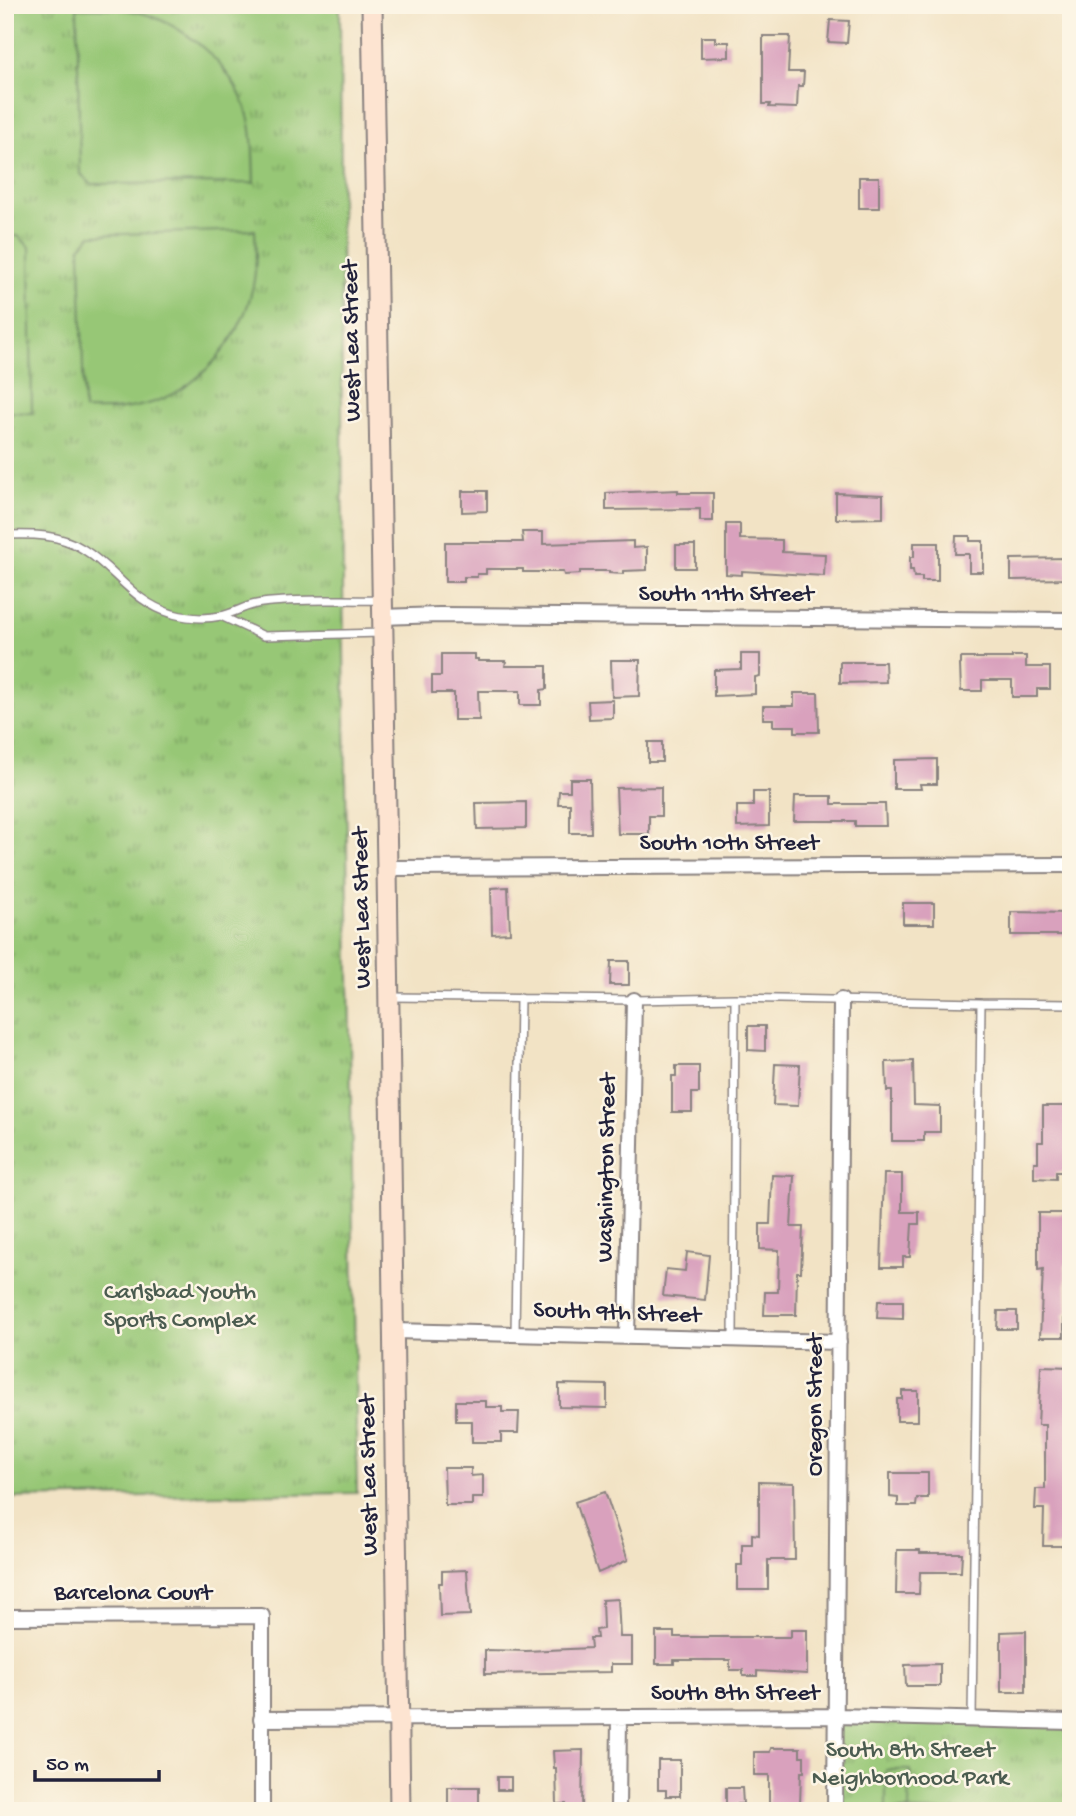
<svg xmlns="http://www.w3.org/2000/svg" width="1076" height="1816" font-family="'Gochi Hand',sans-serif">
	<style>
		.park { fill: url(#park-tufts); stroke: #5c7458; stroke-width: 2 }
		.garden { fill: #97c776; stroke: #5c7458; stroke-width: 2 }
		.building { fill: #d9a1bd }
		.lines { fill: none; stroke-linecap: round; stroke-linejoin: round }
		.lane-casing { stroke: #8a8280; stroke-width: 10 }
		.street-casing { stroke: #8a8280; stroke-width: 18 }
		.secondary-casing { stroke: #8a8280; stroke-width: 23 }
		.lane { stroke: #fff; stroke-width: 7 }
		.street { stroke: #fff; stroke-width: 14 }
		.secondary { stroke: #fde4d1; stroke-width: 19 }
		.labels { text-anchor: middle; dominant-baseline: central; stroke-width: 5; stroke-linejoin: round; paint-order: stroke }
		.street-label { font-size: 24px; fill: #22223b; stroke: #fcf5e5 }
		.park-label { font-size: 24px; fill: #4b5c50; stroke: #fcf5e5 }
	</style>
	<defs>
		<pattern id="park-tufts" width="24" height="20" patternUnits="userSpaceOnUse" patternTransform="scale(1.75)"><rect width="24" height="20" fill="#97c776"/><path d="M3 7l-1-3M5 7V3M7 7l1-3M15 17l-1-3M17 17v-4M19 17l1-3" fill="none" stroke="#7ba162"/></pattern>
	</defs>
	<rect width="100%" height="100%" fill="#fcf5e5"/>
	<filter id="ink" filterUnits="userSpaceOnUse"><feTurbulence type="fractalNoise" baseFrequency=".0143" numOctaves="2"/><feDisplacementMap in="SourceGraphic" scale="14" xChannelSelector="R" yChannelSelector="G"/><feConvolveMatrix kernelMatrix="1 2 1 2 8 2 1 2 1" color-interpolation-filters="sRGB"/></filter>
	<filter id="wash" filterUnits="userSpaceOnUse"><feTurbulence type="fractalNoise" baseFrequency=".00686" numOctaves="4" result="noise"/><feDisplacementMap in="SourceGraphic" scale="28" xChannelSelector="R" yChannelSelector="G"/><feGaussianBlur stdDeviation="1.57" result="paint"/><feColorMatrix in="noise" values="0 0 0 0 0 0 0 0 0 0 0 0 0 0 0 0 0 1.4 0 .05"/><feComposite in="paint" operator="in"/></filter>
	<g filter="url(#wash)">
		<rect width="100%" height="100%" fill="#f2e3c5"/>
		<path class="park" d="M 5,5 L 340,5 L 343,583 L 357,1493 L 5,1498 Z
			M 837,1716 L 1071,1722 L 1071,1811 L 836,1811 Z"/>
		<path class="garden" d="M 77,8 C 99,8 121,7 142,13 C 189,27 237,70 249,119 C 254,140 253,162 254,183 L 91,184 L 80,173 Z
			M 255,230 C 256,251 257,273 251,294 C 239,342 197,391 148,404 C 127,410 105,411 84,410 L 80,247 L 91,235 Z
			M 5,236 L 18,236 L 30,247 L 32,413 L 5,412 Z
			M 886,1770 L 910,1770 L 909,1810 L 886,1810 Z"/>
		<g id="blocks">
			<path class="building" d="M 830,20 L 849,21 L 847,43 L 828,42 Z
				M 763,36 L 790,36 L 788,72 L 804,72 L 803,86 L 798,86 L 797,108 L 769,107 L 770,104 L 763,104 Z
				M 701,37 L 715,37 L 715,42 L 729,42 L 729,57 L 701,58 Z
				M 859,177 L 879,177 L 879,208 L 859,208 Z
				M 678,490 L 678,493 L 713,493 L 713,521 L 700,521 L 700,509 L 606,510 L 606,493 Z
				M 462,491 L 487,491 L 487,511 L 462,512 Z
				M 836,493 L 883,495 L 883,518 L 836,519 Z
				M 726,524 L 740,524 L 740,539 L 782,540 L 782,552 L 825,554 L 824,576 L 742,571 L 742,575 L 726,574 Z
				M 522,532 L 543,532 L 543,544 L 633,541 L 633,548 L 647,547 L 647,570 L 623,571 L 623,574 L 609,573 L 609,571 L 580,571 L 580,574 L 564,575 L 563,572 L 523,572 L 523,569 L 486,569 L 486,574 L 477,574 L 477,577 L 464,577 L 464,582 L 445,582 L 445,542 L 523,542 Z
				M 956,536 L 970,536 L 970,541 L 983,541 L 983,572 L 969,572 L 969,554 L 955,554 Z
				M 914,543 L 938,543 L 938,581 L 922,581 L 922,577 L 914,577 L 913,570 L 910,570 L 910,557 L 914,557 Z
				M 676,545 L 695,545 L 695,568 L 676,568 Z
				M 1068,558 L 1068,579 L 1011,580 L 1011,559 Z
				M 441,654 L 475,654 L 475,659 L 478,659 L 478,661 L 506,661 L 505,666 L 547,666 L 547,689 L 541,690 L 541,705 L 520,705 L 520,691 L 478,691 L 479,720 L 454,720 L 454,693 L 432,693 L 432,676 L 441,676 Z
				M 741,654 L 760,654 L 760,676 L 755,677 L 755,694 L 714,696 L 714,670 L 741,669 Z
				M 1012,656 L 1026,656 L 1026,667 L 1050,667 L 1050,689 L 1037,689 L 1037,697 L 1012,697 L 1012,680 L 982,680 L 982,691 L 961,691 L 960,665 L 961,664 L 961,658 L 1012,658 Z
				M 611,660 L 640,660 L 639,696 L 612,697 Z
				M 840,662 L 885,662 L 886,682 L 840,683 Z
				M 794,693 L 818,693 L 819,732 L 795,732 L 795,726 L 773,726 L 773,719 L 763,719 L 763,706 L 794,706 Z
				M 613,700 L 613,718 L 589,719 L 588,701 Z
				M 648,742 L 662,742 L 662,762 L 648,762 Z
				M 937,759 L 937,784 L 920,784 L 921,789 L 894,789 L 894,760 Z
				M 570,779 L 590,779 L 591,833 L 570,833 L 570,804 L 558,804 L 559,791 L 570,791 Z
				M 661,787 L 661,816 L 649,816 L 649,834 L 618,834 L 616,788 Z
				M 753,792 L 769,792 L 769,826 L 737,827 L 737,806 L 753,806 Z
				M 795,796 L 832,796 L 832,804 L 885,804 L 886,826 L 855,826 L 855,821 L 794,821 Z
				M 526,802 L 526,828 L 477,829 L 476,803 Z
				M 508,887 L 510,933 L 492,934 L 491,888 Z
				M 903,903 L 934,903 L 934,924 L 903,924 Z
				M 1011,912 L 1070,913 L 1070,935 L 1011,935 Z
				M 611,961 L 629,961 L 629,985 L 610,985 Z
				M 748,1026 L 765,1026 L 765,1051 L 748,1050 Z
				M 913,1061 L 914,1105 L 940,1106 L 940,1132 L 924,1132 L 924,1141 L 892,1141 L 892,1091 L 887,1091 L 886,1062 Z
				M 775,1064 L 800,1065 L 798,1106 L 773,1105 Z
				M 676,1066 L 699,1066 L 699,1093 L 692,1093 L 692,1112 L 672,1112 L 672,1076 L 676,1076 Z
				M 1043,1106 L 1069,1106 L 1067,1172 L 1056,1172 L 1056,1179 L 1034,1178 L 1034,1162 L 1038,1162 L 1038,1142 L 1043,1142 Z
				M 884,1174 L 902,1174 L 902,1212 L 919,1212 L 919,1224 L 912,1224 L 910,1257 L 903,1257 L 903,1267 L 881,1267 Z
				M 772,1175 L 794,1176 L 791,1227 L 803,1227 L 801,1272 L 797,1272 L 796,1315 L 764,1315 L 765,1292 L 778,1292 L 779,1250 L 760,1249 L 760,1224 L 770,1224 Z
				M 1038,1213 L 1071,1213 L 1070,1265 L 1065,1264 L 1067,1311 L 1064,1315 L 1064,1337 L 1040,1337 L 1043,1269 L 1038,1270 Z
				M 687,1252 L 709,1255 L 705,1300 L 663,1296 L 666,1269 L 685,1271 Z
				M 878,1301 L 903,1301 L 903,1319 L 877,1318 Z
				M 998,1311 L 1017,1311 L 1017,1329 L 997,1329 Z
				M 1041,1366 L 1071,1367 L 1069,1546 L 1043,1546 L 1044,1509 L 1035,1509 L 1036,1489 L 1045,1489 L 1045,1425 L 1038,1425 Z
				M 559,1384 L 607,1385 L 607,1408 L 559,1407 Z
				M 902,1391 L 918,1391 L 918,1421 L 897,1421 L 897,1399 L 902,1399 Z
				M 456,1401 L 486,1401 L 486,1407 L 502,1407 L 502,1412 L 519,1412 L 518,1433 L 501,1433 L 501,1442 L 472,1442 L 472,1421 L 456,1421 Z
				M 444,1468 L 471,1468 L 471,1476 L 483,1475 L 483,1498 L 472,1498 L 472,1505 L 445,1505 Z
				M 890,1473 L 928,1473 L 928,1498 L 917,1498 L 916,1506 L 898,1506 L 898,1498 L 890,1497 Z
				M 759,1482 L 794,1483 L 795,1560 L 768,1560 L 768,1590 L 737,1590 L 737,1565 L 742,1565 L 742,1544 L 752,1544 L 752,1534 L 759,1535 Z
				M 605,1492 L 628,1560 L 598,1573 L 575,1502 Z
				M 897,1550 L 920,1550 L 920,1553 L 962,1553 L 961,1572 L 920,1572 L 919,1594 L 896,1594 Z
				M 467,1570 L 470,1615 L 440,1616 L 439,1583 L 442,1583 L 442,1571 Z
				M 618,1599 L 620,1637 L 632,1637 L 632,1664 L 611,1664 L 611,1672 L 485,1674 L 485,1650 L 526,1651 L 591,1648 L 590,1638 L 597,1638 L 596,1630 L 603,1629 L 602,1600 Z
				M 791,1630 L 807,1630 L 807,1674 L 757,1671 L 757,1676 L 743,1676 L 743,1670 L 730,1670 L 730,1660 L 674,1660 L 674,1664 L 656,1664 L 656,1632 L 674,1632 L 674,1637 L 791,1637 Z
				M 1026,1631 L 1026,1692 L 1001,1692 L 1001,1632 Z
				M 940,1664 L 940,1686 L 906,1686 L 905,1665 Z
				M 771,1748 L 800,1748 L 800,1756 L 804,1756 L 804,1772 L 801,1772 L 800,1806 L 769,1806 L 769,1775 L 754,1775 L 754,1752 L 770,1752 Z
				M 583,1750 L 582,1811 L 566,1811 L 566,1804 L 557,1804 L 556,1768 L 554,1768 L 553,1751 Z
				M 658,1760 L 680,1760 L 680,1796 L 666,1796 L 666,1790 L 658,1790 Z
				M 497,1777 L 511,1777 L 511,1790 L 497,1790 Z
				M 448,1787 L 479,1787 L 479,1811 L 448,1811 Z
				M 726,1788 L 742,1788 L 743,1804 L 726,1804 Z"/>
		</g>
	</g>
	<g filter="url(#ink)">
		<use href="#blocks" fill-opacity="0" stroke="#8a8280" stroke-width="2"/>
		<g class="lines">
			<g class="lane-casing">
				<path id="lane" d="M 5,535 C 32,534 60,534 83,549 C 117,570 132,602 173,614 C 188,618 206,619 221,616 C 235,613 248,604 262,603 C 300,598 341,601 380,600
					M 221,616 L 264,636 L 382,633
					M 392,997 L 634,1000 L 735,998 L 733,1340
					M 735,998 L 981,1003 L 972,1719
					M 981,1003 L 1071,1004
					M 515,1334 L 520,998"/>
			</g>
			<g class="street-casing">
				<path id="street" d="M 382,617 L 439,615 L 1071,620
					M 387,868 L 1071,865
					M 393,1331 L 839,1342
					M 627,1337 L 634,1000
					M 5,1617 L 262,1616 L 262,1811
					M 261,1719 L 837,1716 L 1071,1722
					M 618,1811 L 619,1717
					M 835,1811 L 841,1000"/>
			</g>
			<g class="secondary-casing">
				<path id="secondary" d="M 372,5 L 387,868 L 400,1811"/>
			</g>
			<use href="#lane" class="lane"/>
			<use href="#street" class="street"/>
			<use href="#secondary" class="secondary"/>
		</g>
	</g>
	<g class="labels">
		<g class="street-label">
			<text transform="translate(353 341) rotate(-91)">West Lea Street</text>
			<text x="726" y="595">South 11th Street</text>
			<text x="729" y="844">South 10th Street</text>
			<text transform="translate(363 908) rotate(-91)">West Lea Street</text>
			<text transform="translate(608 1168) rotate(-89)">Washington Street</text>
			<text transform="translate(617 1314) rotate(2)">South 9th Street</text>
			<text transform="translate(816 1405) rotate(-90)">Oregon Street</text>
			<text transform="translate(370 1475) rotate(-91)">West Lea Street</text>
			<text x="133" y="1594">Barcelona Court</text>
			<text x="735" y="1694">South 8th Street</text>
		</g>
		<g class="park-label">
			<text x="180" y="1293">Carlsbad Youth<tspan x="180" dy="28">Sports Complex</tspan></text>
			<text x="910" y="1751">South 8th Street<tspan x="910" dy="28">Neighborhood Park</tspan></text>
		</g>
	</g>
	<rect width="1076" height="1816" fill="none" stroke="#fcf5e5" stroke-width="28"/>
	<path d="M35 1770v10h124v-10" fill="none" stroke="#22223b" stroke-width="3.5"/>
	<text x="46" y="1770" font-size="21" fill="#22223b" stroke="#fcf5e5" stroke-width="5" paint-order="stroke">50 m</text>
</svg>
